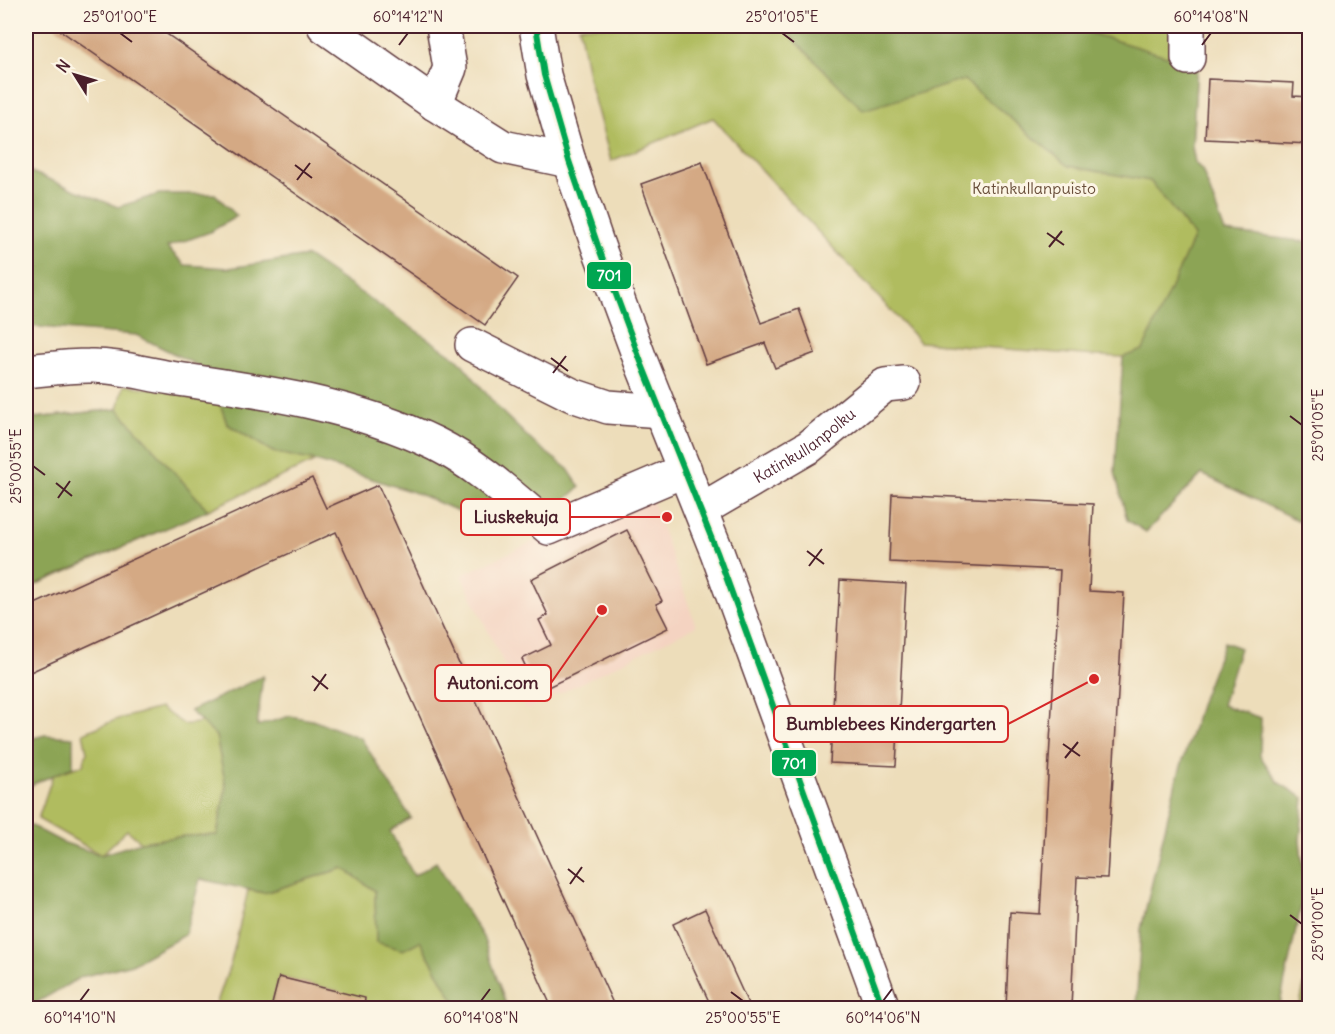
<svg xmlns="http://www.w3.org/2000/svg" width="1335" height="1034" font-family="Delius,sans-serif">
	<style>
		.built { fill: #f4d3c1 }
		.green { fill: #b0bc5e; stroke: #7d6e44; stroke-width: 1.5 }
		.forest { fill: #8ca455; stroke: #6b6240; stroke-width: 1.5 }
		.building { fill: #d4a984 }
		.lines { fill: none; stroke-linecap: round; stroke-linejoin: round }
		.minor-casing { stroke: #623c40; stroke-width: 36 }
		.minor { stroke: #fff; stroke-width: 33 }
		.bus-1-casing { stroke: #fcf5e5; stroke-width: 10 }
		.bus-1 { stroke: #00a651; stroke-width: 6 }
		.ticks { fill: none; stroke: #4a1f2b; stroke-width: 2 }
		.labels { text-anchor: middle; dominant-baseline: central; stroke-width: 6; stroke-linejoin: round; paint-order: stroke }
		.park-label { font-size: 16px; fill: #694e3a; stroke: #fcf5e5 }
		.street-label { font-size: 16px; fill: #4a1f2b; stroke: #fcf5e5 }
		.leader { fill: none; stroke: #d62828; stroke-width: 2 }
		.callout-dot { fill: #d62828; stroke: #fcf5e5; stroke-width: 2 }
		.callout { fill: #fcf5e5; stroke: #d62828; stroke-width: 2 }
		.callout-label { font-size: 18px; text-anchor: middle; font-weight: bold; fill: #4a1f2b }
		.line-badge { stroke: #fcf5e5; stroke-width: 2 }
		.badge-label { font-size: 16px; text-anchor: middle; font-weight: bold; fill: #fff }
		.neatline { fill: none; stroke: #4a1f2b; stroke-width: 2 }
		.ticks-label { font-size: 15px; text-anchor: middle; fill: #4a1f2b }
	</style>
	<rect width="100%" height="100%" fill="#fcf5e5"/>
	<filter id="ink" filterUnits="userSpaceOnUse"><feTurbulence type="fractalNoise" baseFrequency=".0167" numOctaves="2"/><feDisplacementMap in="SourceGraphic" scale="12" xChannelSelector="R" yChannelSelector="G"/><feConvolveMatrix kernelMatrix="1 2 1 2 8 2 1 2 1" color-interpolation-filters="sRGB"/></filter>
	<filter id="wash" filterUnits="userSpaceOnUse"><feTurbulence type="fractalNoise" baseFrequency=".008" numOctaves="4" result="noise"/><feDisplacementMap in="SourceGraphic" scale="24" xChannelSelector="R" yChannelSelector="G"/><feGaussianBlur stdDeviation="1.35" result="paint"/><feColorMatrix in="noise" values="0 0 0 0 0 0 0 0 0 0 0 0 0 0 0 0 0 1.4 0 .05"/><feComposite in="paint" operator="in"/></filter>
	<g filter="url(#wash)">
		<rect width="100%" height="100%" fill="#edddba"/>
		<path class="built" d="M 648,489 L 696,626 L 526,710 L 461,575 Z"/>
		<path class="green" d="M 579,26 L 1171,26 L 1169,57 L 1197,65 L 1192,147 L 1195,163 L 1202,170 L 1225,233 L 1298,519 L 1202,474 L 1183,493 L 1186,359 L 1095,356 L 920,342 L 713,118 L 611,161 L 589,81 Z
			M 124,385 L 218,397 L 227,424 L 273,452 L 316,461 L 208,510 L 26,589 L 26,419 L 118,409 Z
			M 160,708 L 185,725 L 202,722 L 216,735 L 226,787 L 217,835 L 185,836 L 141,842 L 127,830 L 101,855 L 38,819 L 53,775 L 83,765 L 87,752 L 83,733 L 118,719 Z
			M 344,868 L 375,891 L 376,942 L 420,941 L 458,1008 L 334,1008 L 338,991 L 279,977 L 271,1008 L 215,1008 L 231,962 L 248,890 L 264,893 Z
			M 1309,964 L 1309,1008 L 1299,1008 Z"/>
		<path class="forest" d="M 781,26 L 1067,26 L 1197,65 L 1192,147 L 1195,163 L 1202,170 L 1225,232 L 1309,242 L 1309,526 L 1202,474 L 1146,532 L 1127,520 L 1115,472 L 1123,357 L 1143,350 L 1194,236 L 1150,181 L 1068,166 L 964,80 L 863,110 Z
			M 26,170 L 118,207 L 159,194 L 215,194 L 237,216 L 210,232 L 167,247 L 185,265 L 229,268 L 307,256 L 459,360 L 499,409 L 534,443 L 568,469 L 580,487 L 550,513 L 497,528 L 419,494 L 316,461 L 273,452 L 227,424 L 209,371 L 136,335 L 26,326 Z
			M 118,409 L 208,510 L 26,589 L 26,419 Z
			M 1224,642 L 1240,648 L 1222,705 L 1261,718 L 1260,756 L 1279,783 L 1304,798 L 1300,840 L 1305,888 L 1279,1008 L 1136,1008 L 1141,929 L 1176,782 L 1202,699 Z
			M 263,676 L 257,726 L 290,716 L 312,720 L 361,738 L 411,818 L 390,831 L 414,876 L 436,862 L 483,937 L 507,1008 L 458,1008 L 420,941 L 403,950 L 376,942 L 375,891 L 343,868 L 264,893 L 200,879 L 185,935 L 132,964 L 81,977 L 34,1004 L 32,1008 L 26,1008 L 26,823 L 62,842 L 101,855 L 141,842 L 185,836 L 217,835 L 226,787 L 216,736 L 190,711 Z
			M 45,735 L 73,737 L 73,767 L 33,784 L 26,791 L 26,740 Z"/>
		<g id="blocks">
			<path class="building" d="M 54,26 L 155,26 L 518,278 L 485,325 Z
				M 1208,79 L 1294,83 L 1293,96 L 1310,97 L 1310,144 L 1205,139 Z
				M 702,162 L 761,323 L 799,309 L 815,353 L 775,368 L 765,343 L 706,364 L 641,184 Z
				M 312,478 L 326,508 L 378,485 L 615,1008 L 552,1008 L 336,532 L 26,674 L 26,608 Z
				M 892,494 L 1093,504 L 1089,591 L 1124,593 L 1107,878 L 1077,877 L 1071,1008 L 1006,1008 L 1010,912 L 1040,914 L 1060,570 L 889,562 Z
				M 627,530 L 662,601 L 656,604 L 668,628 L 538,692 L 522,659 L 551,645 L 539,620 L 548,615 L 531,579 Z
				M 840,580 L 906,584 L 896,766 L 830,763 Z
				M 705,909 L 750,1008 L 712,1008 L 673,924 Z
				M 279,977 L 365,998 L 364,1008 L 271,1008 Z"/>
		</g>
	</g>
	<g filter="url(#ink)">
		<use href="#blocks" fill-opacity="0" stroke="#623c40" stroke-width="1.5"/>
		<g class="lines">
			<g class="minor-casing">
				<g id="minor">
					<path d="M 324,26 L 435,104 L 503,147 L 569,161"/>
					<path d="M 536,26 L 544,75 L 569,161 L 598,246 L 641,362 L 717,552 L 883,1008"/>
					<path d="M 1188,26 L 1188,58"/>
					<path d="M 435,104 L 450,68 L 443,26"/>
					<path d="M 472,345 L 572,395 L 608,407 L 661,411"/>
					<path d="M 26,371 C 47,369 68,366 89,366 C 115,365 145,374 171,378 C 260,391 354,404 436,444 C 478,465 513,498 549,528 L 685,470"/>
					<path id="s1" d="M 701,510 L 809,447 L 885,385 L 904,383"/>
				</g>
			</g>
			<use href="#minor" class="minor"/>
			<g class="bus-1-casing">
				<path id="bus-1" d="M 536,26 L 544,75 L 569,161 L 598,246 L 641,362 L 717,552 L 883,1008"/>
			</g>
			<use href="#bus-1" class="bus-1"/>
		</g>
	</g>
	<path class="ticks" d="M 120,33 L 132,42M 782,33 L 794,42M 399,45 L 408,33M 1202,45 L 1211,33M 295,165 L 312,178M 297,180 L 310,163M 1047,233 L 1064,245M 1049,247 L 1062,231M 551,358 L 568,371M 553,373 L 566,356M 1290,416 L 1302,425M 33,466 L 45,475M 56,483 L 72,496M 58,498 L 70,481M 807,551 L 824,564M 809,566 L 822,549M 312,676 L 328,689M 314,691 L 326,674M 1063,744 L 1080,756M 1065,758 L 1078,742M 568,869 L 584,882M 570,884 L 582,867M 1290,915 L 1302,924M 731,992 L 743,1001M 80,1001 L 89,989M 481,1001 L 490,989M 883,1001 L 892,989"/>
	<g class="labels">
		<g class="park-label">
			<text x="1034" y="188">Katinkullanpuisto</text>
		</g>
		<g class="street-label">
			<text stroke="none"><textPath href="#s1" startOffset="122">Katinkullanpolku</textPath></text>
		</g>
	</g>
	<path class="leader" d="M667 517L570 517M602 610L551 683M1094 679L1008 724"/>
	<g class="callout-dot">
		<circle cx="667" cy="517" r="6"/>
		<circle cx="602" cy="610" r="6"/>
		<circle cx="1094" cy="679" r="6"/>
	</g>
	<g class="callout">
		<rect x="461" y="499" width="109" height="36" rx="6"/>
		<rect x="435" y="665" width="116" height="36" rx="6"/>
		<rect x="774" y="706" width="234" height="36" rx="6"/>
	</g>
	<g class="callout-label">
		<text x="516" y="523">Liuskekuja</text>
		<text x="493" y="689">Autoni.com</text>
		<text x="891" y="730">Bumblebees Kindergarten</text>
	</g>
	<g class="line-badge">
		<rect x="586" y="261" width="46" height="29" rx="6" fill="#00a651"/>
		<rect x="771" y="749" width="46" height="28" rx="6" fill="#00a651"/>
	</g>
	<g class="badge-label">
		<text x="609" y="281">701</text>
		<text x="794" y="769">701</text>
	</g>
	<rect width="1335" height="1034" fill="none" stroke="#fcf5e5" stroke-width="66"/>
	<g transform="translate(75 75) rotate(307)" stroke="#fcf5e5" stroke-width="4.5" paint-order="stroke">
	<path d="M0-4.5L10 22L0 15L-10 22Z" fill="#4a1f2b"/>
	<text y="-9" font-size="16" font-weight="bold" text-anchor="middle" fill="#4a1f2b">N</text>
	</g>
	<rect x="33" y="33" width="1269" height="968" class="neatline"/>
	<g class="ticks-label">
		<text x="120" y="22">25°01'00"E</text>
		<text x="408" y="22">60°14'12"N</text>
		<text x="782" y="22">25°01'05"E</text>
		<text x="1211" y="22">60°14'08"N</text>
		<text transform="translate(1318 425) rotate(-90)" y="5">25°01'05"E</text>
		<text transform="translate(16 466) rotate(-90)" y="5">25°00'55"E</text>
		<text transform="translate(1318 924) rotate(-90)" y="5">25°01'00"E</text>
		<text x="80" y="1023">60°14'10"N</text>
		<text x="481" y="1023">60°14'08"N</text>
		<text x="743" y="1023">25°00'55"E</text>
		<text x="883" y="1023">60°14'06"N</text>
	</g>
</svg>
